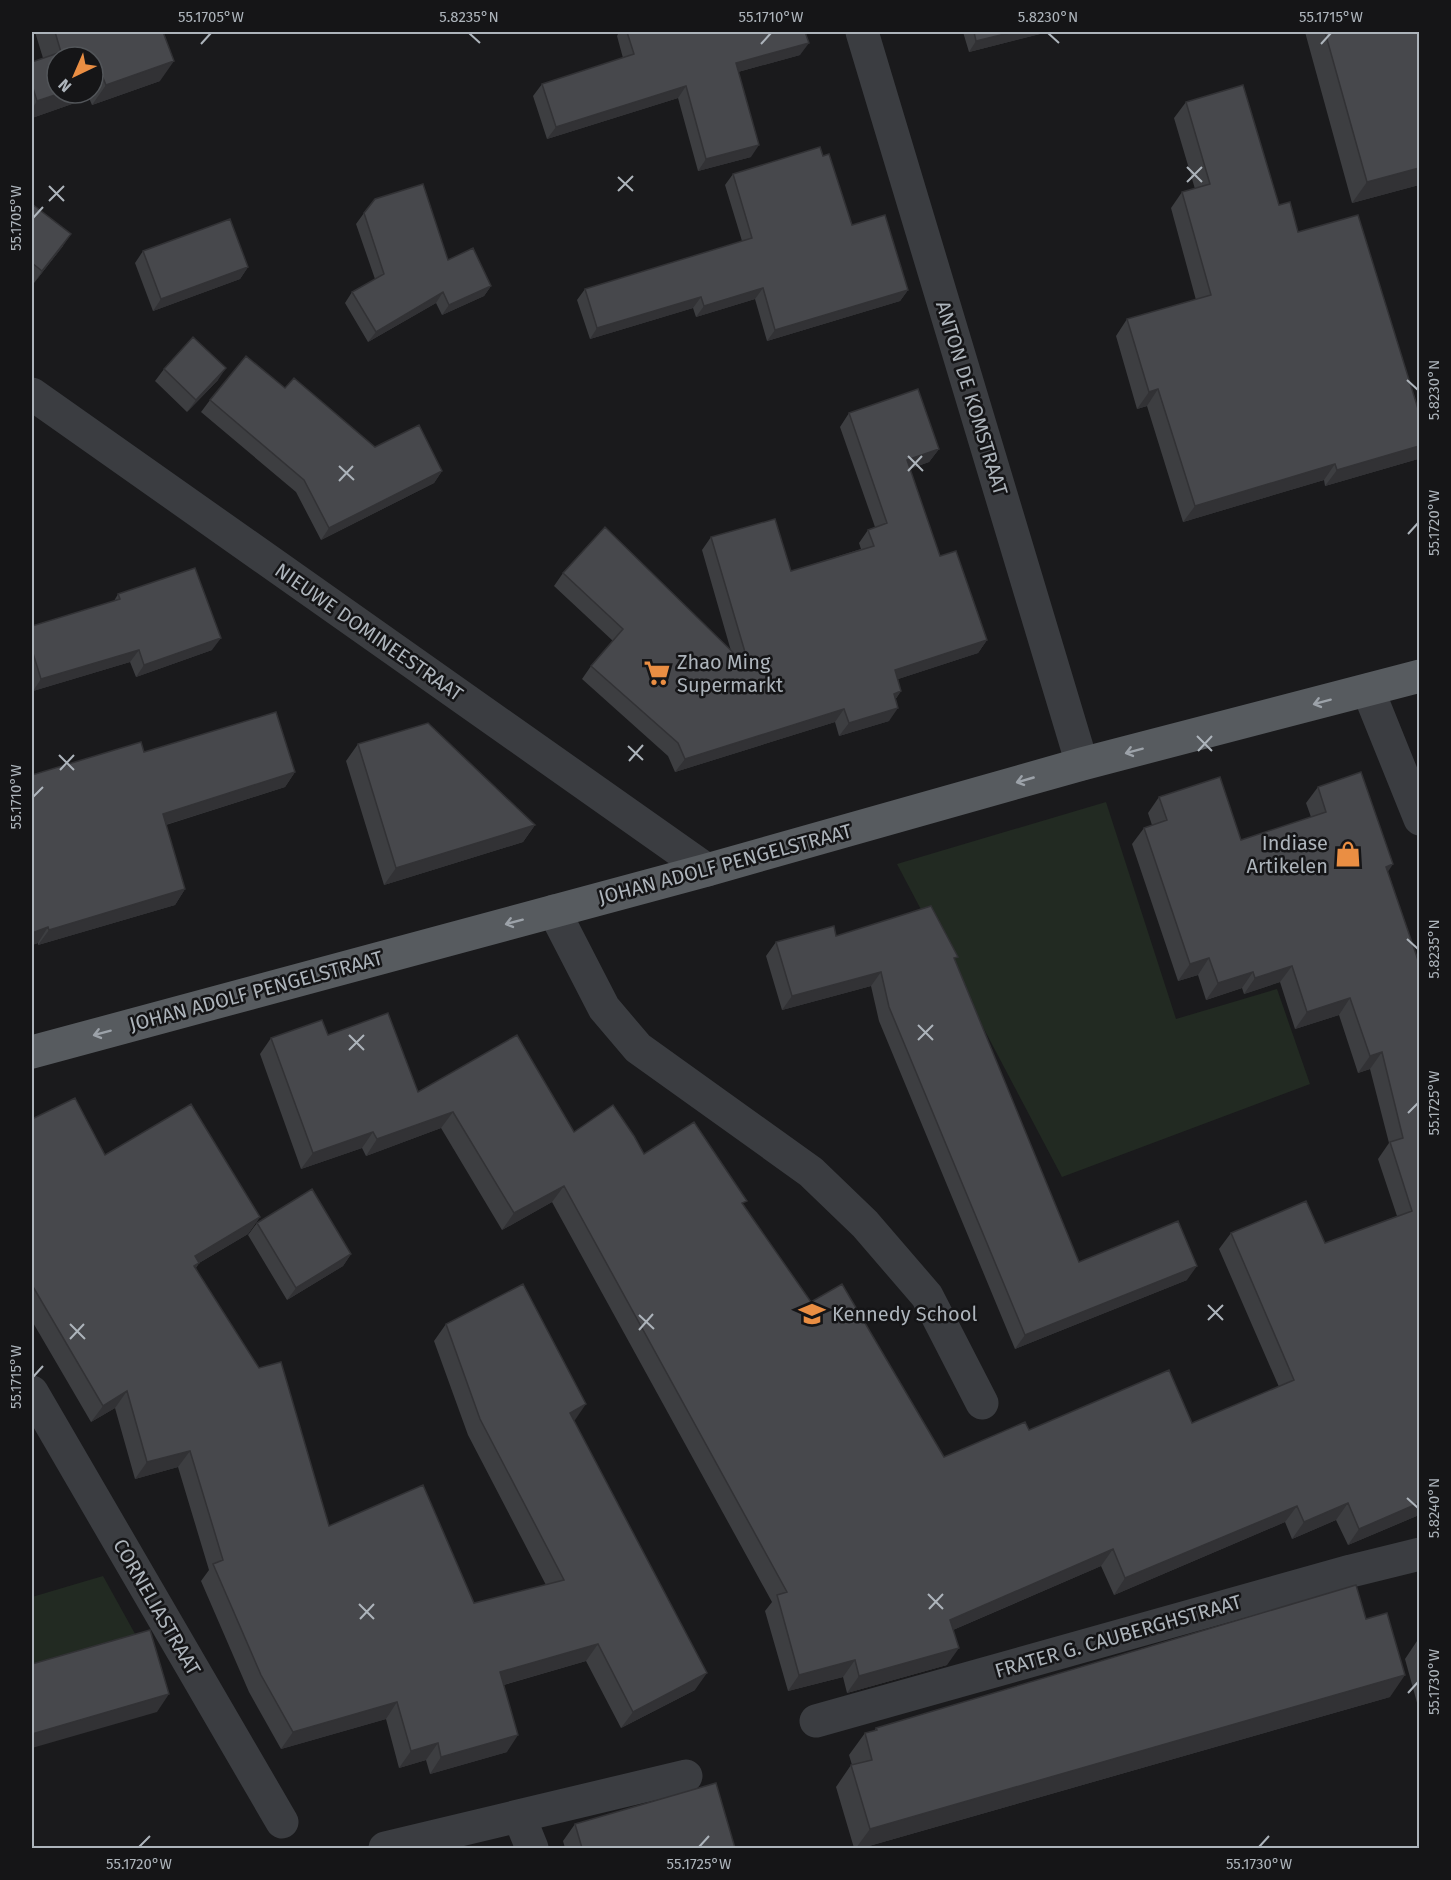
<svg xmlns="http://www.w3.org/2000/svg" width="1451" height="1880" font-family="'Fira Sans',sans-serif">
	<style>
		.green { fill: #222a22 }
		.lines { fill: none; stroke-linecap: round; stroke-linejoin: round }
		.minor { stroke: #3b3d41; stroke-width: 33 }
		.major { stroke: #575b5f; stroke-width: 33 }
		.wall { fill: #3d3e41; fill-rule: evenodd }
		.shaded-wall { fill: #323235 }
		.building { fill: #47484c; stroke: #323235; stroke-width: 1.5 }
		.oneway { stroke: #9ca2a9 }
		.ticks { fill: none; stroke: #adb4bb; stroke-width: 2 }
		.labels { text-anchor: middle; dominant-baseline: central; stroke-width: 5; stroke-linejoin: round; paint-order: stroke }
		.street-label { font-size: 20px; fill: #adb4bb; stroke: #151517 }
		.poi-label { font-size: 20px; fill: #adb4bb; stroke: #151517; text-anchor: start }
		.neatline { fill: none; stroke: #adb4bb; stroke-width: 2 }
		.ticks-label { font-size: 15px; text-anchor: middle; fill: #adb4bb }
	</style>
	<rect width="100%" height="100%" fill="#1a1a1c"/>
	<path class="green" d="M 1106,802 L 1176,1019 L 1277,989 L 1310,1084 L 1062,1177 L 897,864 Z
		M 103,1576 L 139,1641 L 32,1672 L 32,1597 Z"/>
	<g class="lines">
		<path class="minor" d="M 862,32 L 1082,764
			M 32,394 L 707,870
			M 1368,690 L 1420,819
			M 554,911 L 604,1008 L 638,1048 L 811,1172 L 865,1224 L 927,1296 L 982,1403
			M 32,1392 L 282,1822
			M 816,1721 L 1351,1571 L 1420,1554
			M 519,1816 L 532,1848
			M 385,1848 L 686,1776"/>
		<path class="major" d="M 32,1052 L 707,870 L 1082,764 L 1420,676"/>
	</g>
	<path class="wall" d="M 35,32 L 163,32 L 160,81 L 92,105 L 89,98 L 32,118 L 32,62 L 43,58 ZM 93,57 L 93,93 L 57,93 Z
		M 619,32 L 805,32 L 800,55 L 738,72 L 751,157 L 698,171 L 678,98 L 547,139 L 533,96 L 542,84 L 623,58 L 617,36 Z
		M 963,32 L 1048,32 L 969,52 Z
		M 1305,32 L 1419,32 L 1419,185 L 1352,203 Z
		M 1186,102 L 1279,205 L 1298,232 L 1418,459 L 1325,486 L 1324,480 L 1183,522 L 1147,406 L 1137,409 L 1116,336 L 1127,319 L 1196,300 L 1171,208 L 1182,192 L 1195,189 L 1174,118 Z
		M 733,174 L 852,225 L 908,290 L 900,301 L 767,341 L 755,299 L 696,317 L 693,308 L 590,339 L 577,300 L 585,289 L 742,241 L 725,185 Z
		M 32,204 L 63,246 L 34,283 L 32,282 Z
		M 364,213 L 448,260 L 491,286 L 484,296 L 442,315 L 436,303 L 368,342 L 345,303 L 352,292 L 375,279 L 356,224 Z
		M 143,251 L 248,267 L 240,279 L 153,311 L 135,263 Z
		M 164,369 L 218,380 L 187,412 L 155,381 Z
		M 285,388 L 375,447 L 442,471 L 434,483 L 321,540 L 296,492 L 201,412 L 210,400 Z
		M 849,413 L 939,449 L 929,462 L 910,469 L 940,556 L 987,640 L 978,653 L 898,679 L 901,691 L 895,700 L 889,721 L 839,736 L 835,722 L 675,772 L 668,756 L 582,679 L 591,666 L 613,641 L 554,586 L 563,573 L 731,651 L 702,550 L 711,537 L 791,571 L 861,549 L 859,543 L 868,530 L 875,527 L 840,427 Z
		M 118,594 L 212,650 L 136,677 L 130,662 L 33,691 L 32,688 L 32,626 L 114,601 Z
		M 358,744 L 535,825 L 523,842 L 384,885 L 346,761 Z
		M 144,752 L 295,772 L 285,787 L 166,825 L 185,889 L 175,905 L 38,945 L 38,943 L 32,945 L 32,775 Z
		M 1318,787 L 1388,872 L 1419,963 L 1419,1515 L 1348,1545 L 1336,1520 L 1292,1539 L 1285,1522 L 1114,1595 L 1101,1566 L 953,1630 L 947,1665 L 847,1693 L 843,1677 L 788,1691 L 765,1611 L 772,1602 L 552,1202 L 502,1230 L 441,1128 L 366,1156 L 362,1148 L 301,1169 L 260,1054 L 271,1038 L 328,1035 L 418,1092 L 574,1132 L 644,1154 L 744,1206 L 811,1302 L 944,1457 L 1029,1430 L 1192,1423 L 1279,1387 L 1219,1249 L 1231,1233 L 1325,1243 L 1397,1216 L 1378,1159 L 1389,1143 L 1370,1069 L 1358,1073 L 1339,1015 L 1295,1029 L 1280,982 L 1244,994 L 1242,988 L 1206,1000 L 1198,975 L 1178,981 L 1132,844 L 1144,828 L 1152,825 L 1148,813 L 1159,797 L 1241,840 L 1311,817 L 1306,803 Z
		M 836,936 L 955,961 L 1079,1262 L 1187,1280 L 1015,1349 L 879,1021 L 871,986 L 782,1010 L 766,956 L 776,942 Z
		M 32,1119 L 105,1155 L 260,1217 L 248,1234 L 199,1263 L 196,1268 L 329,1526 L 474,1603 L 546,1585 L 468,1435 L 434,1341 L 446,1324 L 574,1421 L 695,1690 L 621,1728 L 586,1661 L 504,1685 L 507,1752 L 430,1774 L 426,1760 L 399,1768 L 386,1719 L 281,1749 L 249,1692 L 201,1581 L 209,1570 L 178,1467 L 135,1479 L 115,1408 L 91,1422 L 32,1321 Z
		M 257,1223 L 351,1254 L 343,1266 L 287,1300 L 248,1235 Z
		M 1419,1638 L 1419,1710 L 1405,1659 Z
		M 1390,1697 L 862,1848 L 854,1848 L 836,1787 L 851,1765 L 852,1765 L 849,1755 L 865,1733 L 874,1731 L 876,1728 Z
		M 575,1824 L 735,1848 L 565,1848 L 563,1841 Z"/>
	<path class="shaded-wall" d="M 1013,32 L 1048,32 L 969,52 L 976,41 Z
		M 809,43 L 800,55 L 727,75 L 736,63 Z
		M 174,61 L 160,81 L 92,105 L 106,85 Z
		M 103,78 L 93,93 L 93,82 Z
		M 686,86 L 678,98 L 547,139 L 556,127 Z
		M 61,93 L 93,93 L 89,98 L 32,118 L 32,109 L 37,101 Z
		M 759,145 L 751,157 L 698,171 L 706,159 Z
		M 1419,168 L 1419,185 L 1352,203 L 1367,182 Z
		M 71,234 L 63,246 L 34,283 L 42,271 Z
		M 248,267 L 240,279 L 153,311 L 161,299 Z
		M 491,286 L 484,296 L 442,315 L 449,305 Z
		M 763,288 L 755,299 L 696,317 L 704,306 Z
		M 908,290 L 900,301 L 767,341 L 775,330 Z
		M 443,292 L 436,303 L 368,342 L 376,332 Z
		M 701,297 L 693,308 L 590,339 L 597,328 Z
		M 226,368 L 218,380 L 187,412 L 196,400 Z
		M 1158,389 L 1147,406 L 1137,409 L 1149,392 Z
		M 1419,446 L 1419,457 L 1418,459 L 1325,486 L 1337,470 Z
		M 939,449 L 929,462 L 897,473 L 907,460 Z
		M 1335,464 L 1324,480 L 1183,522 L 1195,506 Z
		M 442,471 L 434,483 L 321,540 L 329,528 Z
		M 221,638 L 212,650 L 136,677 L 144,665 Z
		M 987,640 L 978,653 L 886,683 L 895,670 Z
		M 139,650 L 130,662 L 33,691 L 41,679 Z
		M 901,691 L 892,704 L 894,694 Z
		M 898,708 L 889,721 L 839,736 L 849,723 Z
		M 844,709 L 835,722 L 675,772 L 685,759 Z
		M 295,772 L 285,787 L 152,829 L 163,814 Z
		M 535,825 L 523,842 L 384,885 L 396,868 Z
		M 1393,864 L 1382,881 L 1386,867 Z
		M 185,889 L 175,905 L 38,945 L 49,930 Z
		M 48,927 L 38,943 L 32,945 L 32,933 Z
		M 1209,958 L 1198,975 L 1178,981 L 1190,964 Z
		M 1292,966 L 1280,982 L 1244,994 L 1255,978 Z
		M 881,972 L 871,986 L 782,1010 L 792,996 Z
		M 1253,972 L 1242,988 L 1206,1000 L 1218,983 Z
		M 1350,998 L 1339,1015 L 1295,1029 L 1307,1012 Z
		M 1382,1052 L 1370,1069 L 1358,1073 L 1370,1056 Z
		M 453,1112 L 441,1128 L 366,1156 L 377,1139 Z
		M 373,1132 L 362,1148 L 301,1169 L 313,1153 Z
		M 564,1186 L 552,1202 L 502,1230 L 514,1213 Z
		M 260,1217 L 248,1234 L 199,1263 L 188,1280 L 195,1256 Z
		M 351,1254 L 343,1266 L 287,1300 L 296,1288 Z
		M 1197,1266 L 1187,1280 L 1015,1349 L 1025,1335 Z
		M 127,1391 L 115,1408 L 91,1422 L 103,1406 Z
		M 586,1404 L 575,1420 L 558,1429 L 570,1413 Z
		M 190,1451 L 178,1467 L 135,1479 L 147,1462 Z
		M 1348,1503 L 1336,1520 L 1292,1539 L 1304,1522 Z
		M 1419,1503 L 1419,1515 L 1348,1545 L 1359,1529 Z
		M 1297,1506 L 1285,1522 L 1114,1595 L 1125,1578 Z
		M 1113,1549 L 1101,1566 L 939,1636 L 950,1620 Z
		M 598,1644 L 586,1661 L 489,1689 L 500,1672 Z
		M 959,1648 L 947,1665 L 847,1693 L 859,1676 Z
		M 855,1660 L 843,1677 L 788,1691 L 799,1675 Z
		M 707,1673 L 695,1690 L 621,1728 L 633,1712 Z
		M 1405,1675 L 1390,1697 L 862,1848 L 856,1848 L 870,1829 Z
		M 169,1694 L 157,1712 L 32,1748 L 32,1734 Z
		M 397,1702 L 386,1719 L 281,1749 L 293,1732 Z
		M 518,1735 L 507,1752 L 430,1774 L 441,1757 Z
		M 438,1743 L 426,1760 L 399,1768 L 411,1751 Z"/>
	<path class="building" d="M 55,32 L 163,32 L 174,61 L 106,85 L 103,78 L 93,82 L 93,57 L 57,57 L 57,93 L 61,93 L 37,101 L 32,85 L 32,62 L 61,52 Z
		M 627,32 L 805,32 L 809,43 L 736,63 L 759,145 L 706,159 L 686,86 L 556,127 L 542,84 L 634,54 Z
		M 974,32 L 1013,32 L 976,41 Z
		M 1325,32 L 1419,32 L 1419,168 L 1367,182 Z
		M 1243,85 L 1279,205 L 1290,202 L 1298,232 L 1358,215 L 1419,412 L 1419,446 L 1337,470 L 1335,464 L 1195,506 L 1158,389 L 1149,392 L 1127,319 L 1211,295 L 1182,192 L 1210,184 L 1186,102 Z
		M 820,147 L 823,156 L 829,154 L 852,225 L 885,215 L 908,290 L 775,330 L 763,288 L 704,306 L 701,297 L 597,328 L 585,289 L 752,238 L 733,174 Z
		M 423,184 L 448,260 L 473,248 L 491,286 L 449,305 L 443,292 L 376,332 L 352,292 L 384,274 L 364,213 L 375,199 Z
		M 32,204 L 71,234 L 42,271 L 32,263 Z
		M 230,219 L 248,267 L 161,299 L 143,251 Z
		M 193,337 L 226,368 L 196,400 L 164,369 Z
		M 246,356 L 285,388 L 294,378 L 375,447 L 419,425 L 442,471 L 329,528 L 304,480 L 210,400 Z
		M 918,389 L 939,449 L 907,460 L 940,556 L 956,551 L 987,640 L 895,670 L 901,691 L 894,694 L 898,708 L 849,723 L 844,709 L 685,759 L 678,743 L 591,666 L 623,629 L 563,573 L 605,527 L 750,669 L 711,537 L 775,519 L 791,571 L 874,546 L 868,530 L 887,523 L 849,413 Z
		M 195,568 L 221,638 L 144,665 L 139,650 L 41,679 L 32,650 L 32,626 L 120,599 L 118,594 Z
		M 276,712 L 295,772 L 163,814 L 185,889 L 49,930 L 48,927 L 32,933 L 32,775 L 141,742 L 144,752 Z
		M 428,723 L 535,825 L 396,868 L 358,744 Z
		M 1361,772 L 1393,864 L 1386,867 L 1419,963 L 1419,1503 L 1359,1529 L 1348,1503 L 1304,1522 L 1297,1506 L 1125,1578 L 1113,1549 L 950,1620 L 959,1648 L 859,1676 L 855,1660 L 799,1675 L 777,1595 L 787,1592 L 564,1186 L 514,1213 L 453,1112 L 377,1139 L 373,1132 L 313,1153 L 271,1038 L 322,1020 L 328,1035 L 388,1013 L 418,1092 L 517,1035 L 574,1132 L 613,1105 L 634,1136 L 644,1154 L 694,1122 L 747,1201 L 742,1203 L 811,1302 L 842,1284 L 944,1457 L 1025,1422 L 1029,1430 L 1169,1370 L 1192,1423 L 1294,1380 L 1231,1233 L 1306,1201 L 1325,1243 L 1412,1211 L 1390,1142 L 1403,1138 L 1382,1052 L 1370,1056 L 1350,998 L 1307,1012 L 1292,966 L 1255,978 L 1253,972 L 1218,983 L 1209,958 L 1190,964 L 1144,828 L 1167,820 L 1159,797 L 1220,777 L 1241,840 L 1326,812 L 1318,787 Z
		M 931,906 L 958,957 L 954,958 L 1079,1262 L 1178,1221 L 1197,1266 L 1025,1335 L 889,1007 L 881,972 L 792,996 L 776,942 L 834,926 L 836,936 Z
		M 75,1098 L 105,1155 L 191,1104 L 260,1217 L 195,1256 L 199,1263 L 194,1266 L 259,1368 L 281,1362 L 329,1526 L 423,1485 L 474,1603 L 564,1580 L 480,1419 L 446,1324 L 523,1284 L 586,1404 L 570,1413 L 707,1673 L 633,1712 L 598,1644 L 500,1672 L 518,1735 L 441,1757 L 438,1743 L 411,1751 L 397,1702 L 293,1732 L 261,1675 L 213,1564 L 223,1560 L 190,1451 L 147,1462 L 127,1391 L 103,1406 L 32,1285 L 32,1119 Z
		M 312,1189 L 351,1254 L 296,1288 L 257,1223 Z
		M 1356,1585 L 1366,1619 L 1387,1613 L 1405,1675 L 870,1829 L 851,1765 L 872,1760 L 865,1733 L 877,1730 L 876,1728 Z
		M 150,1630 L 169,1694 L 32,1734 L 32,1664 Z
		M 716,1783 L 735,1848 L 582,1848 L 575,1824 Z"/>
	<defs><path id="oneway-shaft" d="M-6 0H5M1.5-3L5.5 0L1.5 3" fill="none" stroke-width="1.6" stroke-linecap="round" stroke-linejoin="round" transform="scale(1.5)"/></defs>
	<g class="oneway">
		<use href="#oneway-shaft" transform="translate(1322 702) rotate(165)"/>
		<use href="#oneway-shaft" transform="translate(1134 751) rotate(165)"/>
		<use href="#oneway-shaft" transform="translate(1025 780) rotate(164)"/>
		<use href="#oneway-shaft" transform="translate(514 922) rotate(165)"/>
		<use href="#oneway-shaft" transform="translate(102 1033) rotate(165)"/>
	</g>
	<path class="ticks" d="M 469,33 L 480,43M 1048,33 L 1059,43M 201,44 L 211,33M 761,44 L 771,33M 1321,44 L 1331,33M 1187,167 L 1202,182M 618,177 L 633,191M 1187,182 L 1202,167M 49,186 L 64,201M 618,191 L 633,176M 49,201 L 64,186M 33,218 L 43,207M 1407,380 L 1418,390M 908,456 L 923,471M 339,466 L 354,480M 908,471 L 922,456M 339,481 L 353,466M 1408,534 L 1418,523M 1197,736 L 1212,751M 628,746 L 643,760M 1198,751 L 1212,736M 59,755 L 74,770M 629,761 L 643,745M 60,770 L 74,755M 33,797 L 43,787M 1407,939 L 1418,949M 918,1025 L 933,1040M 349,1035 L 364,1050M 918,1040 L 933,1025M 349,1050 L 364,1035M 1408,1113 L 1418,1103M 1208,1305 L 1223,1320M 639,1315 L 654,1329M 1208,1320 L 1223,1305M 70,1324 L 85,1339M 639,1330 L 653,1314M 70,1339 L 84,1324M 33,1377 L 43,1366M 1407,1498 L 1418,1508M 928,1594 L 943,1609M 359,1604 L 374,1619M 929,1609 L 943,1594M 360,1619 L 374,1604M 1408,1693 L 1418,1682M 139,1847 L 150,1836M 699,1847 L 709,1836M 1259,1847 L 1269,1836"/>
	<defs>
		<g id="supermarket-bare" transform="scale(2.07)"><path d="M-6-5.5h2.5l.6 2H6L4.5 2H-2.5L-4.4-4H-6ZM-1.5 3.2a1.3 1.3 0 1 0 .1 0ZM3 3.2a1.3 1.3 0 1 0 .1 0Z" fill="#ea8e43" stroke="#151517" stroke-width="2.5" paint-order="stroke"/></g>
		<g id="shop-bare" transform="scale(2.07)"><path d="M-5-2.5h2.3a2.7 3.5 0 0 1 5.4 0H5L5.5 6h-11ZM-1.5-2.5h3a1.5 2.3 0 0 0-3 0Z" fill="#ea8e43" stroke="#151517" stroke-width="2.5" paint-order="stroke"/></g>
		<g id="school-bare" transform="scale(2.07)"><path d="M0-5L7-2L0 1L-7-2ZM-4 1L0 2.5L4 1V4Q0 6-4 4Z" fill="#ea8e43" stroke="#151517" stroke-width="2.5" paint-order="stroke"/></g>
	</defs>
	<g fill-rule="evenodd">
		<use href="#supermarket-bare" x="657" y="673"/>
		<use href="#shop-bare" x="1348" y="854"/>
		<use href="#school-bare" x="812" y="1314"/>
	</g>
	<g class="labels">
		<g class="street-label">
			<text transform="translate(972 398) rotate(73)">ANTON DE KOMSTRAAT</text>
			<text transform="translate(369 632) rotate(35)">NIEUWE DOMINEESTRAAT</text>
			<text transform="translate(725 864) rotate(-15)">JOHAN ADOLF PENGELSTRAAT</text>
			<text transform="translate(256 991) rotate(-15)">JOHAN ADOLF PENGELSTRAAT</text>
			<text transform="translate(157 1607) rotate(60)">CORNELIASTRAAT</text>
			<text transform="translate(1118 1636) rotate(-16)">FRATER G. CAUBERGHSTRAAT</text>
		</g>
		<g class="poi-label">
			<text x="677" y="662">Zhao Ming<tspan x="677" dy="23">Supermarkt</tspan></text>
			<text x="1328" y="843" text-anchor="end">Indiase<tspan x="1328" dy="23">Artikelen</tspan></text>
			<text x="832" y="1314">Kennedy School</text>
		</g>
	</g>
	<rect width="1451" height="1880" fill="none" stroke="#151517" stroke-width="66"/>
	<g transform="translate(75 75) rotate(224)"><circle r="28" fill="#151517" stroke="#525559" stroke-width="1.5"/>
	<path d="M0-4.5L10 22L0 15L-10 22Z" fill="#ea8e43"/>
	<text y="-9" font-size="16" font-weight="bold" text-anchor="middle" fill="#adb4bb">N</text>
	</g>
	<rect x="33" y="33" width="1385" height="1814" class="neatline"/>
	<g class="ticks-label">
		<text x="211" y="22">55.1705°W</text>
		<text x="469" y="22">5.8235°N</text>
		<text x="771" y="22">55.1710°W</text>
		<text x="1048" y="22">5.8230°N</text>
		<text x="1331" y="22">55.1715°W</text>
		<text transform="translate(16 218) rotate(-90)" y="5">55.1705°W</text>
		<text transform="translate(1434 390) rotate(-90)" y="5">5.8230°N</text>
		<text transform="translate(1434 523) rotate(-90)" y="5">55.1720°W</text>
		<text transform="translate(16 797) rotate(-90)" y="5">55.1710°W</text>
		<text transform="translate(1434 949) rotate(-90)" y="5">5.8235°N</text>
		<text transform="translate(1434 1103) rotate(-90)" y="5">55.1725°W</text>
		<text transform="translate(16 1377) rotate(-90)" y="5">55.1715°W</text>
		<text transform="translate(1434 1508) rotate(-90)" y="5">5.8240°N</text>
		<text transform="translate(1434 1682) rotate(-90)" y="5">55.1730°W</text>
		<text x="139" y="1869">55.1720°W</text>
		<text x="699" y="1869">55.1725°W</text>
		<text x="1259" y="1869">55.1730°W</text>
	</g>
</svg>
